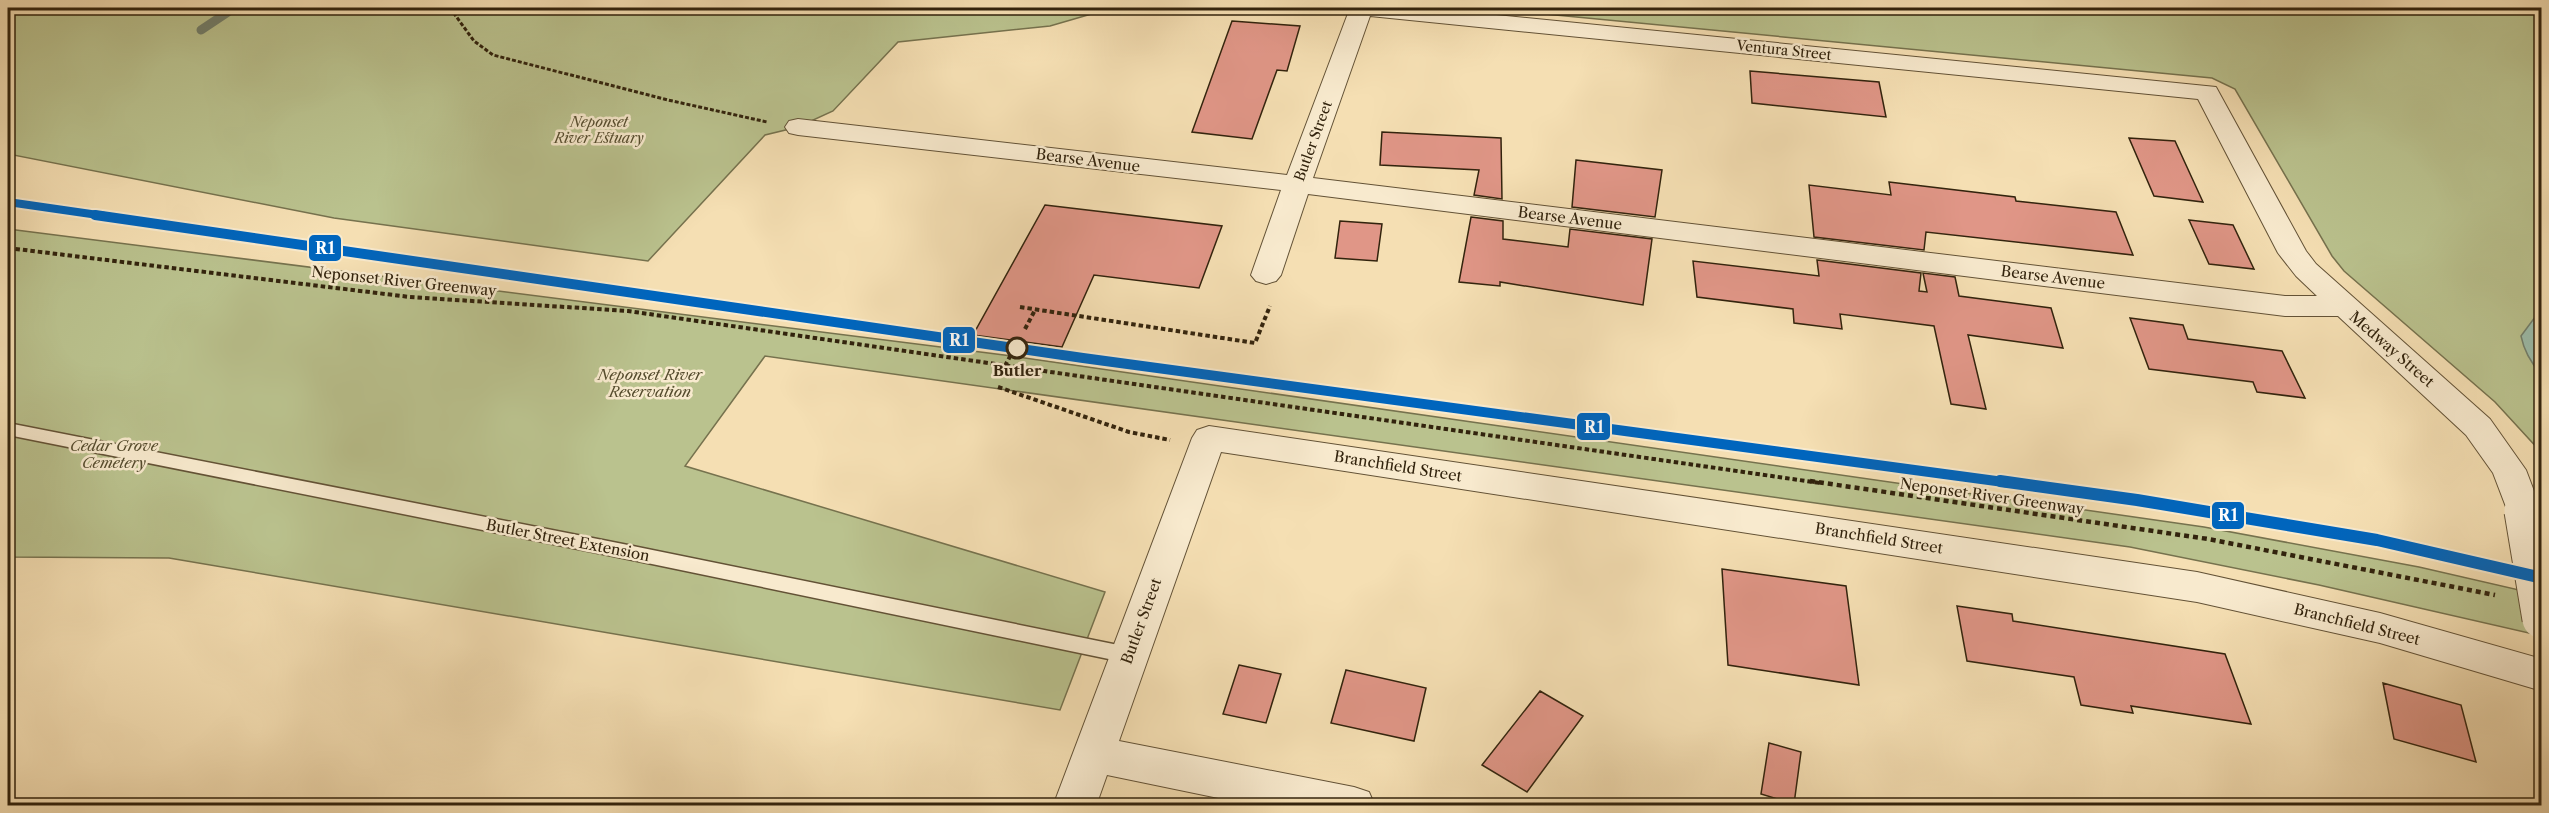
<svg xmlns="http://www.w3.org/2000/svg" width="2549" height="813" font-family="'Libre Caslon Text',serif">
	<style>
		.green { fill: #bac28e; stroke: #76724e; stroke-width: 1.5 }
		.water { fill: #9cbdab; stroke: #727f6c; stroke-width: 1.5 }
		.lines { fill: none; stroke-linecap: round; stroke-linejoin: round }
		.stream { stroke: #727f6c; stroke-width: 9 }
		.building { fill: #e09687; stroke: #32230d; stroke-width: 1.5 }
		.lane-casing { stroke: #635236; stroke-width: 3 }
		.street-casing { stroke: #635236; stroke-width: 2 }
		.path-far2 { stroke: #32230d; stroke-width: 3; stroke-dasharray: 4 2; stroke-linecap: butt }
		.path-far1 { stroke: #32230d; stroke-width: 4; stroke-dasharray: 4.5 3; stroke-linecap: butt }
		.path { stroke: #32230d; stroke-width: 4.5; stroke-dasharray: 5 4; stroke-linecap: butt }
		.lane { fill: #f8eace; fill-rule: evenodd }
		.street { fill: #f8eace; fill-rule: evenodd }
		.street-bridge-casing { stroke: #635236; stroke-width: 41; stroke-linecap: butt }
		.street-bridge { stroke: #f8eace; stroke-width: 39 }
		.rail-1-far2-casing { stroke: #f8eace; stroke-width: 12 }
		.rail-1-far1-casing { stroke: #f8eace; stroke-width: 14 }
		.rail-1-casing { stroke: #f8eace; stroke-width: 16 }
		.rail-1-far2 { stroke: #0065bd; stroke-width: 8 }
		.rail-1-far1 { stroke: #0065bd; stroke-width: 10 }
		.rail-1 { stroke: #0065bd; stroke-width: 12 }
		.stop-dot { fill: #f8eace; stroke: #32230d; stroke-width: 3 }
		.labels { text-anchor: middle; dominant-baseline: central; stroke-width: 5; stroke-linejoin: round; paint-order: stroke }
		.far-street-label { font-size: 14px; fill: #32230d; stroke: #f8eace }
		.far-park-label { font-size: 14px; font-style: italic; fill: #544b2d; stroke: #f8eace }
		.street-label { font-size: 15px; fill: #32230d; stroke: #f8eace }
		.stop-label { font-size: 15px; font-weight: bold; fill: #32230d; stroke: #f8eace }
		.park-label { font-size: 15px; font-style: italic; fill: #544b2d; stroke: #f8eace }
		.line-badge { stroke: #f8eace; stroke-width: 2 }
		.badge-label { font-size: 16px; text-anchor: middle; font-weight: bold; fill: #fff }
	</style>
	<rect width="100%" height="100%" fill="#f5dfb3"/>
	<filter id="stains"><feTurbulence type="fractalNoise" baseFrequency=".00333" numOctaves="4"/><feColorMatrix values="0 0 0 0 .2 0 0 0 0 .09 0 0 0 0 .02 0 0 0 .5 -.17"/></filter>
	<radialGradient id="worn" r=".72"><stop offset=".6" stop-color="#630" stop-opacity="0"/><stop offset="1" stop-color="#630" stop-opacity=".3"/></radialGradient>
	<path class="green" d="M 8,8 L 1112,8 L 1050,26 L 898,42 L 833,111 L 798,127 L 765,135 L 648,261 L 334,218 L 8,154 Z
		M 1482,8 L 2541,8 L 2541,452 L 2495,402 L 2344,271 L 2332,256 L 2235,89 L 2212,78 Z
		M 8,229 L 1004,355 L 2204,527 L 2419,567 L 2541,595 L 2542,636 L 2319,585 L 2130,547 L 765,356 L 685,466 L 1105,592 L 1060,710 L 169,558 L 8,557 Z"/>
	<path class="water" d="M 2541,309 L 2541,374 C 2531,363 2524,351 2521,336 Z"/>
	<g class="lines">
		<path class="stream" d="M 201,30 L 234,8"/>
	</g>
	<path class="building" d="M 1232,21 L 1300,26 L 1287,71 L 1277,70 L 1252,139 L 1192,132 Z
		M 1750,71 L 1879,82 L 1886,117 L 1752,103 Z
		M 1382,132 L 1501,138 L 1502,199 L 1474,195 L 1479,170 L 1380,165 Z
		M 2129,138 L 2175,141 L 2203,202 L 2154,196 Z
		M 1576,160 L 1662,170 L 1655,217 L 1572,207 Z
		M 1889,182 L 2015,197 L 2016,201 L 2116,212 L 2133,255 L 1926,232 L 1924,250 L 1814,237 L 1809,185 L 1891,195 Z
		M 1045,205 L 1222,226 L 1199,288 L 1094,275 L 1062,347 L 973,335 Z
		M 1471,217 L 1503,221 L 1503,239 L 1568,247 L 1570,229 L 1652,239 L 1643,305 L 1500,282 L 1500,286 L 1459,282 Z
		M 2189,220 L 2233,225 L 2254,269 L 2209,264 Z
		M 1340,221 L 1382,224 L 1377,261 L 1335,258 Z
		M 1817,260 L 1921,273 L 1919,291 L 1927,292 L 1923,273 L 1955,277 L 1959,296 L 2051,308 L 2063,348 L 1968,335 L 1986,409 L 1951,404 L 1934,326 L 1840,314 L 1842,329 L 1794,323 L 1793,309 L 1697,297 L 1693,261 L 1819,276 Z
		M 2130,318 L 2183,325 L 2188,339 L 2282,351 L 2305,398 L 2257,392 L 2253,382 L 2149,369 Z
		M 1722,569 L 1846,586 L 1859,685 L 1728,665 Z
		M 1957,606 L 2012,614 L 2013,621 L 2225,654 L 2251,724 L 2131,706 L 2133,713 L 2081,705 L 2074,677 L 1967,661 Z
		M 1239,665 L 1281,674 L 1266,723 L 1223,714 Z
		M 1346,670 L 1426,688 L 1414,741 L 1331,723 Z
		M 2383,683 L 2461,705 L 2476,762 L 2394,739 Z
		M 1540,691 L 1583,716 L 1527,792 L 1482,765 Z
		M 1769,743 L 1801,752 L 1794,804 L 1761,794 Z"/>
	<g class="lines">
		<g class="lane-casing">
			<path id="lane" d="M 8,423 L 623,544 L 1128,647 L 1135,649 L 1138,655 L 1135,661 L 1128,663 L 623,558 L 8,435 Z"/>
		</g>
		<g class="street-casing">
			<path id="street" d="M 1350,8 L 1427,8 L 2216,87 L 2306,251 L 2316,264 L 2490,419 L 2526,470 L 2542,512 L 2537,520 L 2524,524 L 2511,520 L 2493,473 L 2466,435 L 2338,316 L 2285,316 L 1308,194 L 1281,275 L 1276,281 L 1266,284 L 1256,281 L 1251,275 L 1281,190 L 798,135 L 789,133 L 785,127 L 789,121 L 798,119 L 1287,175 ZM 1370,16 L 2198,99 L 2278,253 L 2296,276 L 2317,296 L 2285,296 L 1313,178 Z
				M 1209,426 L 2197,572 L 2380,613 L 2542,659 L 2542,691 L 2380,643 L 2197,602 L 1221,452 L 1119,741 L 1354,787 L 1369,792 L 1375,806 L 1257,806 L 1107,775 L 1096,806 L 1053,806 L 1192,438 L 1197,430 Z"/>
		</g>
		<path class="path-far2" d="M 450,8 L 474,41 L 493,55 L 668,100 L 767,122"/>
		<path class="path-far1" d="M 8,248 L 410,297 L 628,311 L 1820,483
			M 1020,307 L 1255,343 L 1270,306
			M 1025,329 L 1035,310
			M 1005,366 L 1018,341
			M 998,387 L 1129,432 L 1170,440"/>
		<path class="path" d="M 1810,481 L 2208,539 L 2495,595"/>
		<use href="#lane" class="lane"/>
		<use href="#street" class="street"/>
		<g class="street-bridge-casing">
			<path id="street-bridge" d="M 2524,511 L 2542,619"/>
		</g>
		<use href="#street-bridge" class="street-bridge"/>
		<g class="rail-1-far2-casing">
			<path id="rail-1-far2" d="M 8,202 L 105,216"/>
		</g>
		<g class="rail-1-far1-casing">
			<path id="rail-1-far1" d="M 95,215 L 1083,358 L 2011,483"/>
		</g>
		<g class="rail-1-casing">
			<path id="rail-1" d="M 2000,481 L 2137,500 L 2377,540 L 2542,578"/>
		</g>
		<use href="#rail-1-far2" class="rail-1-far2"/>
		<use href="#rail-1-far1" class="rail-1-far1"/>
		<use href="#rail-1" class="rail-1"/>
	</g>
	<circle class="stop-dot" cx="1017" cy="348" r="10"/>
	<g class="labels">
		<g class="far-street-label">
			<text transform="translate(1784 50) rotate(6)">Ventura Street</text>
			<text transform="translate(1313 141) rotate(-70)">Butler Street</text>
		</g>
		<g class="far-park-label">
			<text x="599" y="122">Neponset<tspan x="599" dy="16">River Estuary</tspan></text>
		</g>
		<g class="street-label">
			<text transform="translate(1088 160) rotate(7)">Bearse Avenue</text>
			<text transform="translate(1570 218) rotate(7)">Bearse Avenue</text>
			<text transform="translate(2053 277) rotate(7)">Bearse Avenue</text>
			<text transform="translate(404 281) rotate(6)">Neponset River Greenway</text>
			<text transform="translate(2392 349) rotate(41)">Medway Street</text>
			<text transform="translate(1398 466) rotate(9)">Branchfield Street</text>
			<text transform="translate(1992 496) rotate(8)">Neponset River Greenway</text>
			<text transform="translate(1879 538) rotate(9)">Branchfield Street</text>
			<text transform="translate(568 540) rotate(11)">Butler Street Extension</text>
			<text transform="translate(1141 621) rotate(-70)">Butler Street</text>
			<text transform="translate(2357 624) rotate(14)">Branchfield Street</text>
		</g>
		<g class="stop-label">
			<text x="1017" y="370">Butler</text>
		</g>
		<g class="park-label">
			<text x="650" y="374">Neponset River<tspan x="650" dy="17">Reservation</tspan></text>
			<text x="114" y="445">Cedar Grove<tspan x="114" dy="17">Cemetery</tspan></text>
		</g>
	</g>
	<g class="line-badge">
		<rect x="308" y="234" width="34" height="28" rx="6" fill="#0065bd"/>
		<rect x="942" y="326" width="34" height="28" rx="6" fill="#0065bd"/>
		<rect x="1576" y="412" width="35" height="29" rx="6" fill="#0065bd"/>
		<rect x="2211" y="501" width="34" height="29" rx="6" fill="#0065bd"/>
	</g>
	<g class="badge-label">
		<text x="325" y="254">R1</text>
		<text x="959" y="346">R1</text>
		<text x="1594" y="433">R1</text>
		<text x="2228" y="521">R1</text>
	</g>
	<rect width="2549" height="813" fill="none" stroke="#f5dfb3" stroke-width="30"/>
	<rect x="9" y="9" width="2531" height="795" fill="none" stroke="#32230d" stroke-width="3"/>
	<rect x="15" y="15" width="2519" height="783" fill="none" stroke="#32230d" stroke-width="1.5"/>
	<rect width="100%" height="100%" filter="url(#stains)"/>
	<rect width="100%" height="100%" fill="url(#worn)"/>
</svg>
